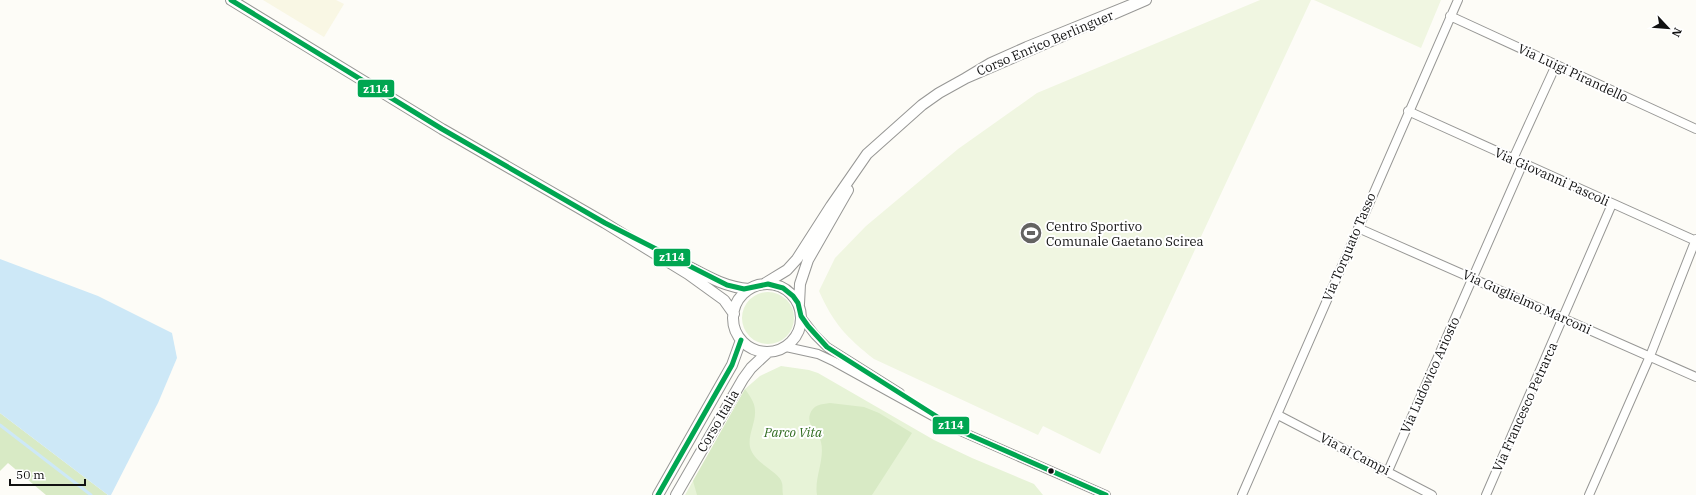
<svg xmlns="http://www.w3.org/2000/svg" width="1696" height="495" font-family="'IBM Plex Serif',serif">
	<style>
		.farmland { fill: #f9f7e4 }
		.green { fill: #e7f3d7 }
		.forest { fill: #d8eac5 }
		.pitch { fill: #f0f6e1 }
		.water { fill: #cde8f7 }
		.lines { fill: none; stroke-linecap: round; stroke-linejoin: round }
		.stream { stroke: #cde8f7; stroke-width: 3 }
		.minor-casing { stroke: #979795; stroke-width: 10 }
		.tertiary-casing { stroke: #979795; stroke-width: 12 }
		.minor { stroke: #fffffe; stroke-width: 8 }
		.tertiary { stroke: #fffffe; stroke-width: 10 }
		.bus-1-casing { stroke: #fff; stroke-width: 8 }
		.bus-1 { stroke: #00a651; stroke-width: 5 }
		.bus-dot { fill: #111; stroke: #fff; stroke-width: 1.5 }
		.labels { text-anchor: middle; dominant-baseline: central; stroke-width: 4; stroke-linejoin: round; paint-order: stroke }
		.street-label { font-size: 13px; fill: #111; stroke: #fff }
		.poi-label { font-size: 13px; fill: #111; stroke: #fff; text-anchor: start }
		.park-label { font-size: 13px; font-style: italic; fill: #2f6b1f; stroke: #fff }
		.line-badge { stroke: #fff; stroke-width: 1.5 }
		.badge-label { font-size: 11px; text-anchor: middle; font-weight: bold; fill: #fff }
	</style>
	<rect width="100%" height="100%" fill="#fdfcf7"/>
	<path class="farmland" d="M 263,0 L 336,0 L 344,4 L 324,37 Z"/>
	<path class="green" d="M742 318a26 26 0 1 1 52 0a26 26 0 1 1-52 0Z
		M 781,366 L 809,370 L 818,373 L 934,440 L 972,458 L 1034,484 L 1043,495 L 685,495 L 745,389 L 760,376 Z"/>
	<path class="forest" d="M 745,389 C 749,395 755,402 755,411 C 756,423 746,438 751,450 C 757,465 780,472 782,483 C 783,486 782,491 783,495 L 697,495 L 693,481 Z
		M 830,403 L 864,407 L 879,413 L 912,433 L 872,495 L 817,495 C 814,478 825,460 821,442 C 819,432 806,426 810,414 C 813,405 821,404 830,403 Z
		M 0,413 L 108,495 L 46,495 L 8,463 L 0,471 Z"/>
	<path class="pitch" d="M 1260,0 L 1311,0 L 1100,454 L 1043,426 L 1038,435 L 874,359 C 847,338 833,323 819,291 L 835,258 L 866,226 L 958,149 L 1037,93 Z
		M 1314,0 L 1441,0 L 1421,48 Z"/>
	<path class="water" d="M 0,259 L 98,296 L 172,333 L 177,358 L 158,403 L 111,495 L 108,495 L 0,413 Z"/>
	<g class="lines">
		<path class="stream" d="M 0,425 L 91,495"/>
		<g class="minor-casing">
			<path id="minor" d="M 1450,16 L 1696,129
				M 1408,111 L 1696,241
				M 1513,159 L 1556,65
				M 1358,228 L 1696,377
				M 801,317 L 815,335 L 827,347 L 900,393
				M 786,347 L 818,354 L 835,362 L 958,430 L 1106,495
				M 1278,415 L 1432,495
				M 1388,471 L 1523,163
				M 1242,495 L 1458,0
				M 1486,495 L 1612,204
				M 1589,495 L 1650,356 L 1696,239"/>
		</g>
		<g class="tertiary-casing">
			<path id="tertiary" d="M 231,0 L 442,129 L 605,223 L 688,274 L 724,300 L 734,314
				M 1143,0 L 1027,47 L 991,63 L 966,78 L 1146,0
				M 678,261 C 702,273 722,287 749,289
				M 764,284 L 787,270 L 797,259 L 831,206 L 867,154 L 922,105 L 939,93 L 966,78
				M733 318a34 34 0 1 1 68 0a34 34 0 1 1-68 0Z
				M 799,304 L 800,284 L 808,260 L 848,190
				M 658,495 L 732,365 L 741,340
				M 676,495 L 743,379 L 751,368 L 767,353"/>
		</g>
		<use href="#minor" class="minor"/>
		<use href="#tertiary" class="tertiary"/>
		<g class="bus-1-casing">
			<path id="bus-1" d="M 231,0 L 442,129 L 605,223 L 727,285 L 744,289 L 768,284 L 783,288 L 793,296 L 798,303 L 801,316 L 808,326 L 827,347 L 958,430 L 1106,495
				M 658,495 L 732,365 L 741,340"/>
		</g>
		<use href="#bus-1" class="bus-1"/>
	</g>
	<defs>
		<g id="stadium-disc" transform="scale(1.15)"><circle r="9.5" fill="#646362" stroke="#fff"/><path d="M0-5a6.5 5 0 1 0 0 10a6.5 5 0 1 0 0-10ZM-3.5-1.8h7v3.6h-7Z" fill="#fff"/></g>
	</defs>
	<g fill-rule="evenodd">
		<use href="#stadium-disc" x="1031" y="233"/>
	</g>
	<circle class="bus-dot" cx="1051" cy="471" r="3.5"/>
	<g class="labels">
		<g class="street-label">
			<text transform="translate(1045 43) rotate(-23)">Corso Enrico Berlinguer</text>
			<text transform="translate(1573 73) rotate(25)">Via Luigi Pirandello</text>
			<text transform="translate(1552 177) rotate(24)">Via Giovanni Pascoli</text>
			<text transform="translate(1349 247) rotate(-67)">Via Torquato Tasso</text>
			<text transform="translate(1527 302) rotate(24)">Via Guglielmo Marconi</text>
			<text transform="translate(1430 375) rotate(-66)">Via Ludovico Ariosto</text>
			<text transform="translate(1525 407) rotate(-66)">Via Francesco Petrarca</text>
			<text transform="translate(718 421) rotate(-60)">Corso Italia</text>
			<text transform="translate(1355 454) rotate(27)">Via ai Campi</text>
		</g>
		<g class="poi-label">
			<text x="1046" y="226">Centro Sportivo<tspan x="1046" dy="15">Comunale Gaetano Scirea</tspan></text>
		</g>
		<g class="park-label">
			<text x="793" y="432">Parco Vita</text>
		</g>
	</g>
	<g class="line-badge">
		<rect x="357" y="79" width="38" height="19" rx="4" fill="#00a651"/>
		<rect x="653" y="248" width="38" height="19" rx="4" fill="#00a651"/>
		<rect x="932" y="416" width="38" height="19" rx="4" fill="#00a651"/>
	</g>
	<g class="badge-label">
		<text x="376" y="93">z114</text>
		<text x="672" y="261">z114</text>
		<text x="951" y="429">z114</text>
	</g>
	<g transform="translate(1668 28) rotate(116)" stroke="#ffffff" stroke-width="3" paint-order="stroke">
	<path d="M0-3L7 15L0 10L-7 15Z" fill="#111111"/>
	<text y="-6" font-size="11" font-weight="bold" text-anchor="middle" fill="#111111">N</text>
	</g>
	<path d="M10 479v6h75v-6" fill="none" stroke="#111111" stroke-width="2"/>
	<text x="16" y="479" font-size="12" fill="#111111" stroke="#ffffff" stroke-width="3" paint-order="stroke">50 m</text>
</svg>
